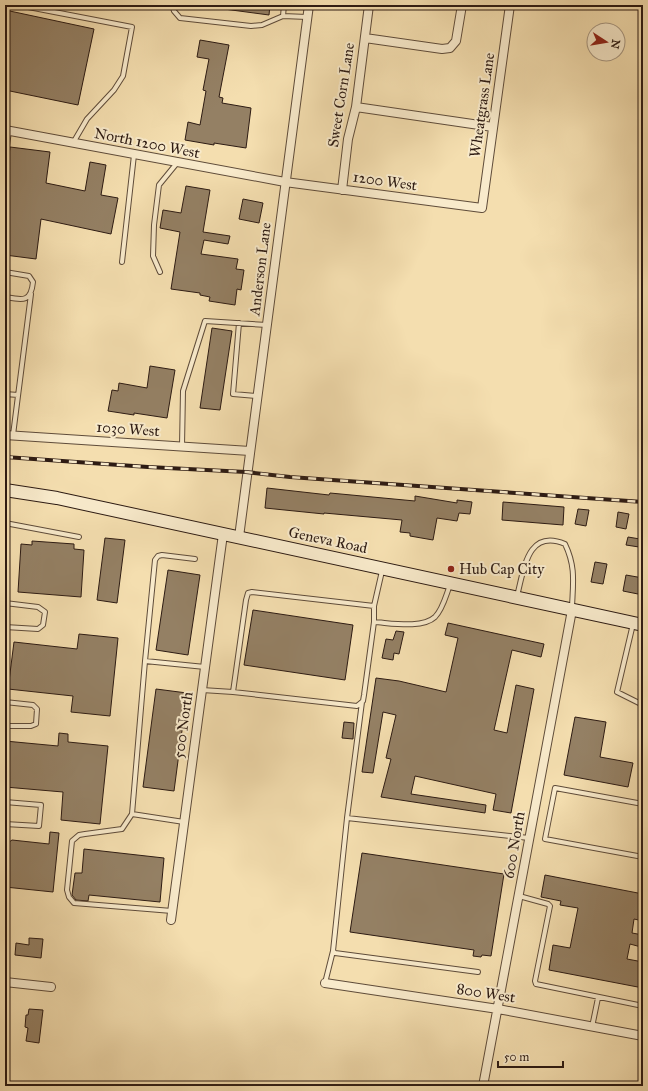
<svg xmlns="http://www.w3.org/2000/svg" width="648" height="1091" font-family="'IM FELL Great Primer',serif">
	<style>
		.building { fill: #948064; stroke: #2d1b13 }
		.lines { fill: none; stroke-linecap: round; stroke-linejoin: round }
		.lane-casing { stroke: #5f4c3a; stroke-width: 6 }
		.street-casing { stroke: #5f4c3a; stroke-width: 10 }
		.secondary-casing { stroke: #2d1b13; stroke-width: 14 }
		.lane { stroke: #f8eacb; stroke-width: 4 }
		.street { stroke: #f8eacb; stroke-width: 8 }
		.secondary { stroke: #f8eacb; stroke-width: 12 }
		.rail-casing { stroke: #2d1b13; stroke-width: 4 }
		.rail { stroke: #f8eacb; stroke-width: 2.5; stroke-dasharray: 8; stroke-linecap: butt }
		.poi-dot { fill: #8f2418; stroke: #f8eacb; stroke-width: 1.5 }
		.labels { text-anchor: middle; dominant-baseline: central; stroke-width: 4; stroke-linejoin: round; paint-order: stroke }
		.street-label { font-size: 15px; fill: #2d1b13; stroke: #f8eacb }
		.poi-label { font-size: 15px; fill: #2d1b13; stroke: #f8eacb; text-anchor: start }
	</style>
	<rect width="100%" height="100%" fill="#f4deaf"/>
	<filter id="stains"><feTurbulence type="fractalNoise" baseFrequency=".005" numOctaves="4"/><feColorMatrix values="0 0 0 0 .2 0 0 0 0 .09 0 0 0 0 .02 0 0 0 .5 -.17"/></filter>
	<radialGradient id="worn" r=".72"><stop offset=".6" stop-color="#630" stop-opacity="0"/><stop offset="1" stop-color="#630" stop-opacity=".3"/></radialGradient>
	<path class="building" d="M 224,5 L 270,5 L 269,15 L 224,9 Z
		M 5,10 L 94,29 L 78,105 L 5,90 Z
		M 200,40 L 229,45 L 219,97 L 223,98 L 222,103 L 251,108 L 246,148 L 214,143 L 214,145 L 185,140 L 188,122 L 200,125 L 206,91 L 203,90 L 209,59 L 197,57 Z
		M 10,147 L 50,152 L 46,183 L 85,191 L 90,162 L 106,165 L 101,195 L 118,198 L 111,234 L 41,219 L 36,259 L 5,255 L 5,189 Z
		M 186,186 L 210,190 L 203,232 L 230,236 L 228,244 L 204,240 L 201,254 L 238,259 L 236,269 L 244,270 L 241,290 L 237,289 L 235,305 L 209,301 L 210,297 L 200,295 L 200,293 L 171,289 L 180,232 L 160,228 L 163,210 L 181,213 Z
		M 243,199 L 263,203 L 259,223 L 239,219 Z
		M 212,328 L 232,331 L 220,410 L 200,408 Z
		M 150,366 L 175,370 L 167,418 L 134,413 L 134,415 L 108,411 L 112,390 L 118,391 L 119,383 L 147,388 Z
		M 267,488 L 329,495 L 330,493 L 415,501 L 415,496 L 457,503 L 457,500 L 472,502 L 470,514 L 459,513 L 457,521 L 437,518 L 433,540 L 410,536 L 410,533 L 400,532 L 402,520 L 324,513 L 324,514 L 265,508 Z
		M 503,502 L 564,507 L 563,525 L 502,520 Z
		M 578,509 L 589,510 L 586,526 L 575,524 Z
		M 618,512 L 629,514 L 626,529 L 616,527 Z
		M 628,537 L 640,539 L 639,547 L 626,545 Z
		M 105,538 L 125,540 L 117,603 L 97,600 Z
		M 32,541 L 74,544 L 74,549 L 84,550 L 81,597 L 18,592 L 21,544 L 32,545 Z
		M 595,562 L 607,564 L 603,584 L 591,582 Z
		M 168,570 L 200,575 L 188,655 L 156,650 Z
		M 626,575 L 643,578 L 643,595 L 623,591 Z
		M 253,610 L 353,625 L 345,680 L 244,665 Z
		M 448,623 L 544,644 L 541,657 L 512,650 L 494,730 L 507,733 L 516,685 L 534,689 L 511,813 L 493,810 L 496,794 L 415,776 L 411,794 L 486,805 L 485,813 L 381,797 L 391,759 L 386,758 L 396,715 L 383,712 L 373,773 L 362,772 L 376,678 L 399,681 L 446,692 L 458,638 L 445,635 Z
		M 396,631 L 404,632 L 399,654 L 394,653 L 393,660 L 382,658 L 386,639 L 393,640 Z
		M 79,634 L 118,638 L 110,716 L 71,712 L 73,696 L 8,689 L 14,642 L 77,649 Z
		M 156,689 L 187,693 L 174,791 L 143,787 Z
		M 575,717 L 606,722 L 600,757 L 633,763 L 628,787 L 564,775 Z
		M 344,722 L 354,723 L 353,739 L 342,738 Z
		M 59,733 L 68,734 L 68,742 L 108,746 L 100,824 L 61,820 L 63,792 L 5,787 L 5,741 L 58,746 Z
		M 50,832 L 59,833 L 53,892 L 5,887 L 5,845 L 12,840 L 49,844 Z
		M 84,849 L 164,858 L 160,902 L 89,895 L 88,901 L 76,900 L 72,895 L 75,873 L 82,873 Z
		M 362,853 L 504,874 L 491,956 L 482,955 L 481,957 L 473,956 L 474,950 L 350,932 Z
		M 545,875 L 643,894 L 643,921 L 634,919 L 632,933 L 643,935 L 643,946 L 641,947 L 630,944 L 627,959 L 643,962 L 643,988 L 549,970 L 553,945 L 570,948 L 578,908 L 560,905 L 561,901 L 541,897 Z
		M 29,938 L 43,939 L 41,958 L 15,955 L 16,943 L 29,945 Z
		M 29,1009 L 43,1010 L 39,1043 L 26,1041 L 28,1028 L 25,1027 L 26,1015 L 28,1015 Z"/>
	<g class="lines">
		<g class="lane-casing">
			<path id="lane" d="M 18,5 L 132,27 L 123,76 L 114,90 L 87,119 L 73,143
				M 172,5 L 174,11 L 180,18 L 251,26 L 262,25 L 283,16 L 307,17
				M 283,16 L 284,5
				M 5,160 L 9,131
				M 122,262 L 134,155
				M 5,272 L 29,276 L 33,282 C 31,303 22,300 5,297
				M 160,272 L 153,256 L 154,225 L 159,185 L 177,163
				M 239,323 L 233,394 L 257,396
				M 5,394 L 18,395
				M 13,435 L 31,294
				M 182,446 L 183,391 L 205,321 L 267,325
				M 5,523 L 79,537
				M 517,596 C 524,570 527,528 565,544 C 576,567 573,583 572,607
				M 5,603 L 38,607 L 45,612 L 43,625 L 38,629 L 5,627
				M 374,606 L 382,571
				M 633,624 L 617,692 L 643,705
				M 145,661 L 155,560 L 158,556 L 162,555 L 195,559
				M 202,690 L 233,692 L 246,600 L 248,593 L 252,592 L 374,606 L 374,622 C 391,623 422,629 435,617 C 443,609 446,595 450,585
				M 233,692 L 357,706 L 363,701 L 364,695 L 374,622
				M 5,702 L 33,705 L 37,709 L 36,724 L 31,726 L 5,726
				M 5,802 L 41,805 L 39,826 L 5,824
				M 643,804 L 555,788 L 545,839 L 643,857
				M 132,814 L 122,829 L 85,834 L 79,835 L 72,841 L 67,890 L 69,897 L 74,903 L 172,911
				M 347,818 L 362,702
				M 184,822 L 132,814 L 145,661 L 205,667
				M 519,896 L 548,904 L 550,906 L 535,981 L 536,984 L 643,1006
				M 643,949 L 643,951
				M 478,972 L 335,953 L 333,951 L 347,818 L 529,838
				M 325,983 L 333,951
				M 592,1027 L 598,998"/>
		</g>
		<g class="street-casing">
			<path id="street" d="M 365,38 L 442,49 L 450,48 L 456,41 L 462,5
				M 356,107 L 493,127
				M 5,130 L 285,182 L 482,208 L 510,5
				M 342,190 L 348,139 L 356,107 L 369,5
				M 5,435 L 250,451
				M 239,537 L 309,5
				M 171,920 L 223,534
				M 5,982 L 51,987
				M 325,983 L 498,1009 L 643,1036
				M 483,1086 L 572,610"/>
		</g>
		<g class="secondary-casing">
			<path id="secondary" d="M 5,490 L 57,498 L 643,625"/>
		</g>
		<use href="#lane" class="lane"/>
		<use href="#street" class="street"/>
		<use href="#secondary" class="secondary"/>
		<g class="rail-casing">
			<path id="rail" d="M 5,457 L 148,467 L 246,472 L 290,477 L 643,502"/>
		</g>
		<use href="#rail" class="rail"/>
	</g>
	<circle class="poi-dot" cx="451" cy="569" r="4"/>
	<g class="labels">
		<g class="street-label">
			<text transform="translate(341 95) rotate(-81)">Sweet Corn Lane</text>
			<text transform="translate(482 105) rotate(-82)">Wheatgrass Lane</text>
			<text transform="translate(147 143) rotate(11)">North 1200 West</text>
			<text transform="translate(385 181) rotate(8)">1200 West</text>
			<text transform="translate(260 269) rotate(-83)">Anderson Lane</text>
			<text transform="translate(128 429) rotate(4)">1030 West</text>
			<text transform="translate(328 540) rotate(12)">Geneva Road</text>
			<text transform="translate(183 725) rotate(-82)">500 North</text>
			<text transform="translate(514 845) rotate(-80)">600 North</text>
			<text transform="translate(486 993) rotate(9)">800 West</text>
		</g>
		<g class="poi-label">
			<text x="459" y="569">Hub Cap City</text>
		</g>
	</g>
	<rect width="648" height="1091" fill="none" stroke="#f4deaf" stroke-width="20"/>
	<rect x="6" y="6" width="636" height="1079" fill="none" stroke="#2d1b13" stroke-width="2"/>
	<rect x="10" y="10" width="628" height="1071" fill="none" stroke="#2d1b13"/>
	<g transform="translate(606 42) rotate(102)"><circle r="19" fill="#f8eacb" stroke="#a79781"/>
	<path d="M0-3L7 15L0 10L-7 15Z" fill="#8f2418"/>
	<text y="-6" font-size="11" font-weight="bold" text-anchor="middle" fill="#2d1b13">N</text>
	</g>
	<path d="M498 1061v6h65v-6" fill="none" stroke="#2d1b13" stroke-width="2"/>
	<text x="504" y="1061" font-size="12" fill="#2d1b13" stroke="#f8eacb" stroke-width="3" paint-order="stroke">50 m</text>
	<rect width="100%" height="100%" filter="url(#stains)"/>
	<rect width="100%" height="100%" fill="url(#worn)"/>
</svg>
